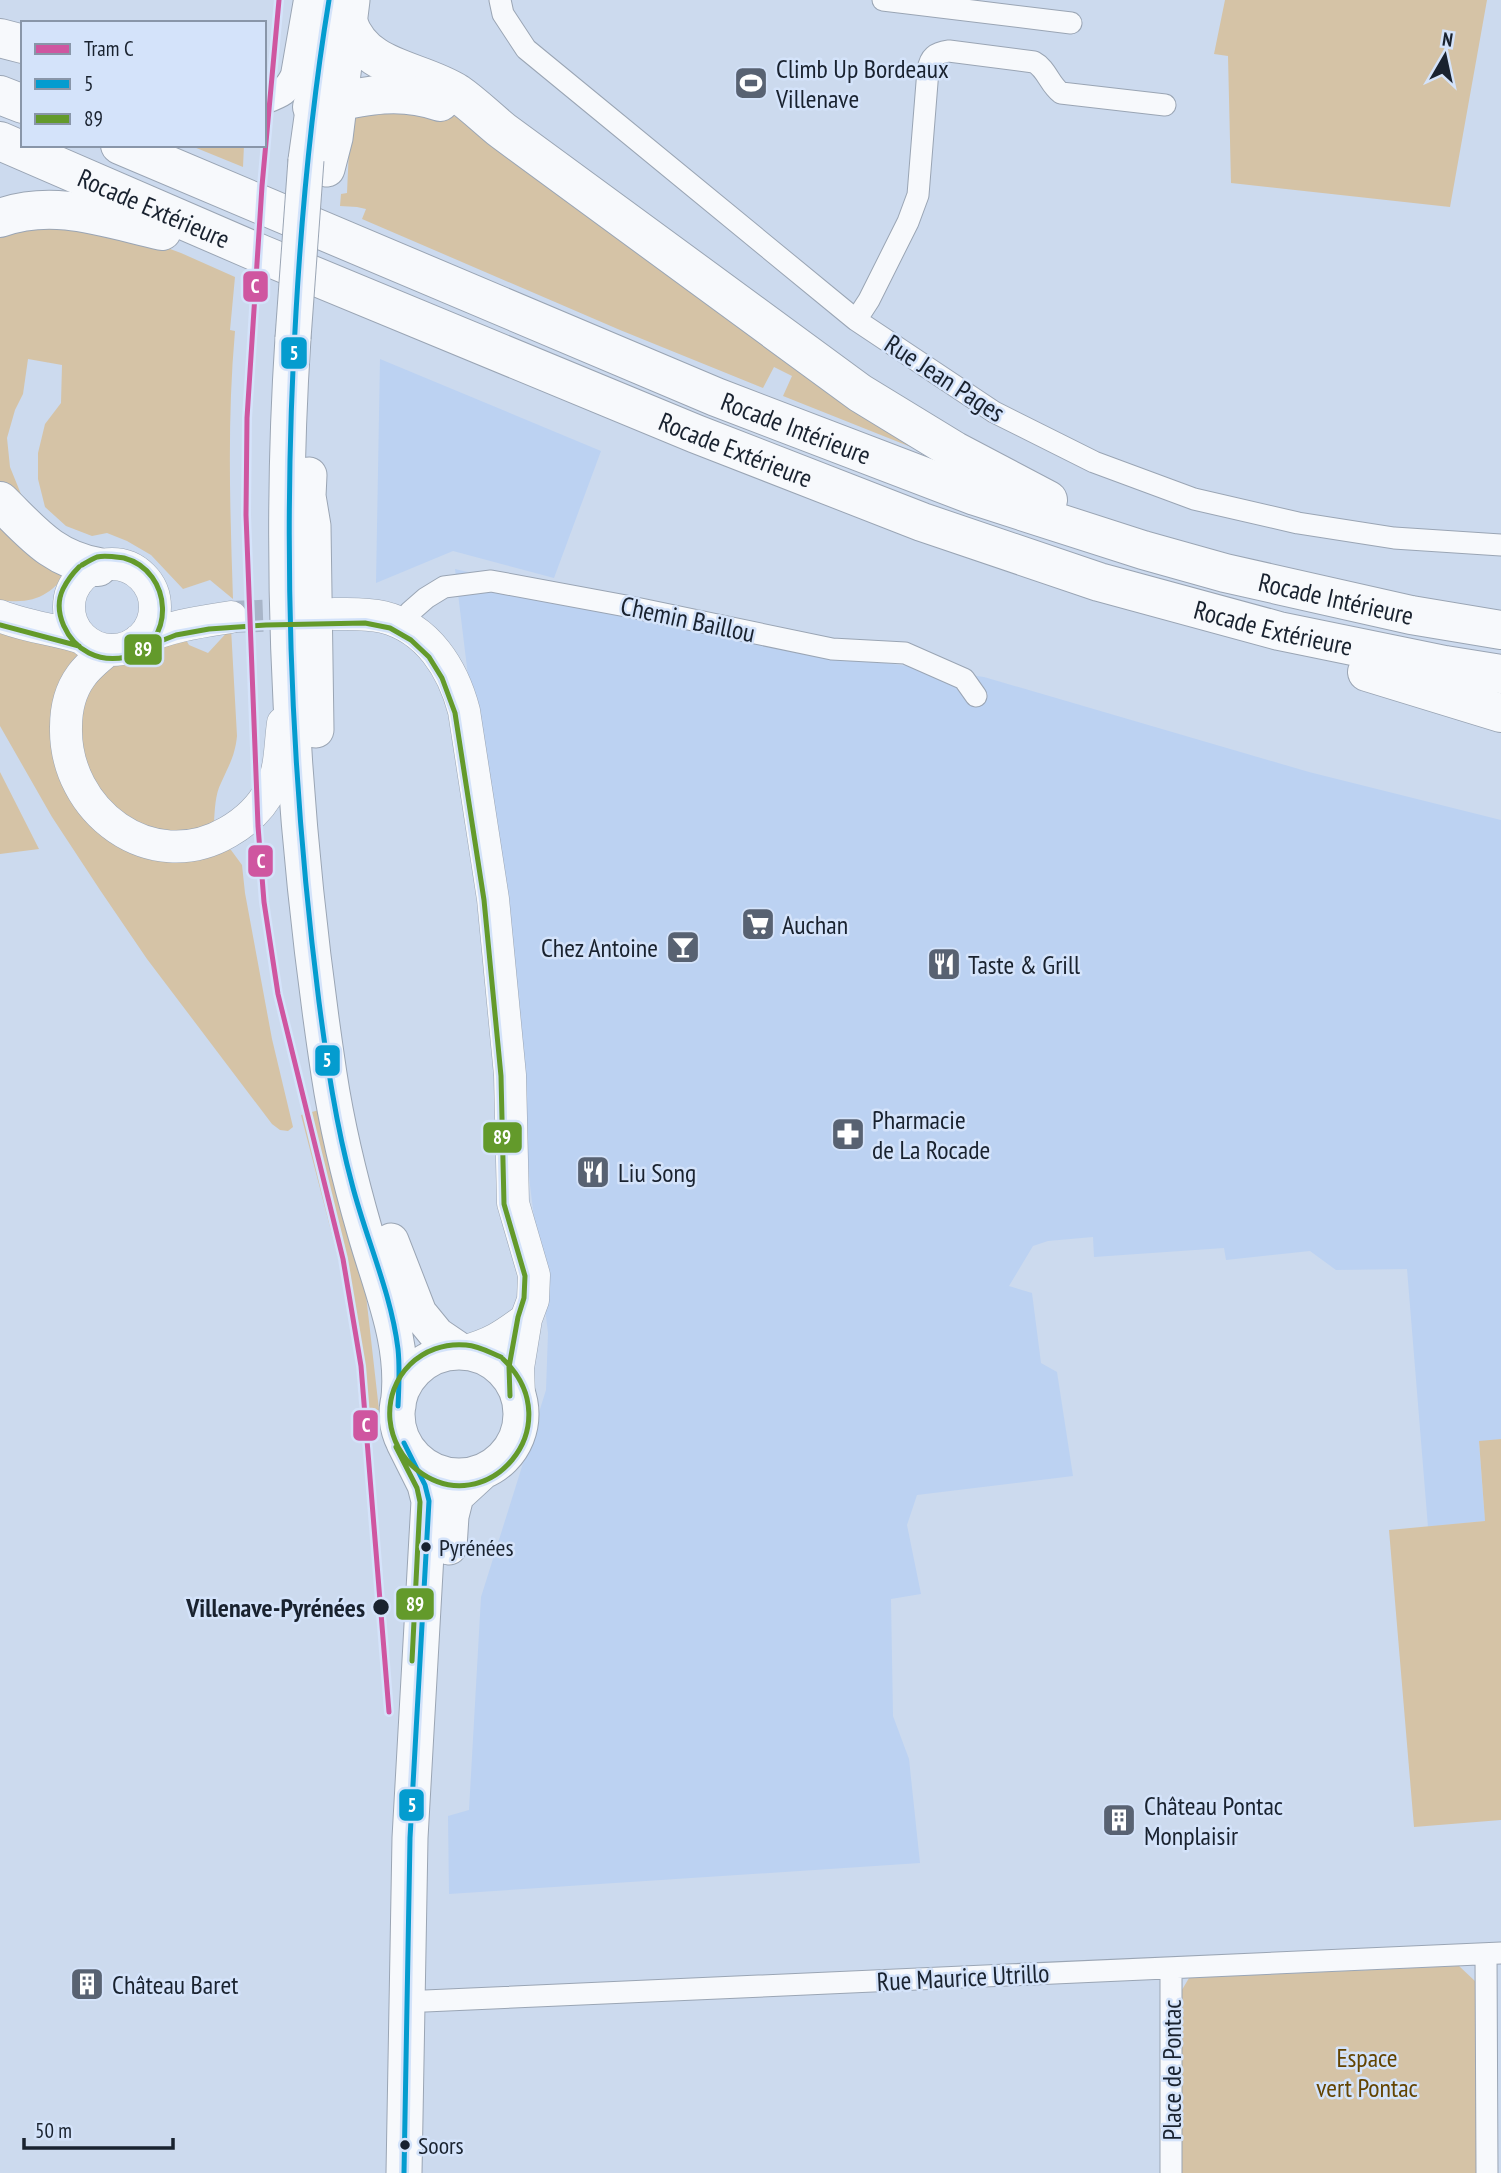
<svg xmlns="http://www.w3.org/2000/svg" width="1501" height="2173" font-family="'PT Sans Narrow',sans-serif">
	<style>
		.built { fill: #bcd2f2 }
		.green { fill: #d5c3a6 }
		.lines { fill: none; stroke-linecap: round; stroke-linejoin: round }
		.secondary-tunnel { stroke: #a8b5c8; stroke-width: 32; stroke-dasharray: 32 16; stroke-linecap: butt }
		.minor-casing { stroke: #9aa5b4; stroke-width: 23 }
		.tertiary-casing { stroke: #9aa5b4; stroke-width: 30 }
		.secondary-casing { stroke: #9aa5b4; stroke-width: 33 }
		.primary-casing { stroke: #9aa5b4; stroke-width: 37 }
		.motorway-casing { stroke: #9aa5b4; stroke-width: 40 }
		.minor { stroke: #f7f9fc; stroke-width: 21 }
		.tertiary { stroke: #f7f9fc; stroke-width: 28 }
		.secondary { stroke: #f7f9fc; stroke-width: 32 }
		.primary { stroke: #f7f9fc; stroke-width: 35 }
		.motorway { stroke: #f7f9fc; stroke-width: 38 }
		.primary-bridge-casing { stroke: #9aa5b4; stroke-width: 37; stroke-linecap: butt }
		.primary-bridge { stroke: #f7f9fc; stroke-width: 35 }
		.bus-1-casing { stroke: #d4e3fa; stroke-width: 10 }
		.bus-2-casing { stroke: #d4e3fa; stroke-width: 10 }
		.bus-1 { stroke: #049ccf; stroke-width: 5 }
		.bus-2 { stroke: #639a2b; stroke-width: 5 }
		.tram-1-casing { stroke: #d4e3fa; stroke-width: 10 }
		.tram-1 { stroke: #cf56a0; stroke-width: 5 }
		.bus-dot { fill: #19222f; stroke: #d4e3fa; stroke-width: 2.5 }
		.labels { text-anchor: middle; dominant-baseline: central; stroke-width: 5; stroke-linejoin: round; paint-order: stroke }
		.bus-label { font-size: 24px; fill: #19222f; stroke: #d4e3fa; text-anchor: start }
		.poi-label { font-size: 26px; fill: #19222f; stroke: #d4e3fa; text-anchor: start }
		.street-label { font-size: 26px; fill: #19222f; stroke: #d4e3fa }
		.stop-label { font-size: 26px; font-weight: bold; fill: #19222f; stroke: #d4e3fa; text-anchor: end }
		.park-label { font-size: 26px; fill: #634300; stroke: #d4e3fa }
		.line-badge { stroke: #d4e3fa; stroke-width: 2.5 }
		.badge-label { font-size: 19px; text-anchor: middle; font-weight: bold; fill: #fff }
	</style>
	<rect width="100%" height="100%" fill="#ccdaee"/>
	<path class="built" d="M 380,359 L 601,451 L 554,578 L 453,551 L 376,583 Z
		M 455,569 L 808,652 L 984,677 L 1309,772 L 1501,820 L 1501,1439 L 1479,1442 L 1485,1521 L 1428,1527 L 1407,1269 L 1336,1270 L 1310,1251 L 1226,1260 L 1224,1248 L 1094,1257 L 1093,1237 L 1048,1241 L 1033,1246 L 1009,1286 L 1032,1293 L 1041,1363 L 1057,1372 L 1073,1476 L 917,1495 L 907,1525 L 921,1594 L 891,1599 L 893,1716 L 909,1759 L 920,1863 L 449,1894 L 448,1816 L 469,1810 L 481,1597 L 546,1390 L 548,1333 Z"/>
	<path class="green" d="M 1225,0 L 1487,0 L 1450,207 L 1231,183 L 1228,56 L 1214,54 Z
		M 432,108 L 459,118 L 916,449 L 783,396 L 792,376 L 774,367 L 763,388 L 620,330 L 362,219 L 366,209 L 357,207 L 340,206 L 341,194 L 347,193 L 349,148 L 357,111 Z
		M 189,145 L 244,145 L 243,167 Z
		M 22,226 L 124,232 L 181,253 L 235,277 L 230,330 L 235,331 C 227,420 230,509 233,599 L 210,580 L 183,589 L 151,555 L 127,541 L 107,533 L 92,536 L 66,526 L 45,507 L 38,479 L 38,453 L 45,424 L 61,403 L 62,365 L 28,359 L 23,394 L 15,410 L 7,438 L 10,467 L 29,514 L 0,485 L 0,233 Z
		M 0,513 L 71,568 C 51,595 35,605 0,600 Z
		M 0,628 L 60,637 L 89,659 L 78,669 L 84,815 L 221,846 L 231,850 L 242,865 L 245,893 L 272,1039 L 293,1127 L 288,1131 L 280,1130 L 272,1124 L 147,959 L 100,890 L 52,817 L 0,726 Z
		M 231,628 L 237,736 C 235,756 229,765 221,783 C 215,795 215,809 214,822 L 199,829 L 160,831 L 116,812 L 79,757 L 79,710 L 106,663 L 124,662 L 141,655 L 159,638 L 182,633 L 189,645 L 208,653 Z
		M 0,772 L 39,849 L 0,854 Z
		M 319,1110 L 366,1295 L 379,1410 L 360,1411 L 356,1359 L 345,1285 L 301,1115 Z
		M 1501,1439 L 1501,1820 L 1414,1827 L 1389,1530 L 1485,1521 L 1479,1441 Z
		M 1459,1966 L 1476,1982 L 1478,2173 L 1177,2173 L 1176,2000 L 1189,1978 Z"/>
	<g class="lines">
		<path class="secondary-tunnel" d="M 231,617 L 314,614"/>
		<g class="minor-casing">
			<path id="minor" d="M 500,0 L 503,14 L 526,49 L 856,320 L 994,412 L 1094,462 L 1194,499 L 1298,523 L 1394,538 L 1501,545
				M 883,0 L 1071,23
				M 856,320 L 869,300 L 908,222 L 918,195 L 928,70 C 930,57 935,53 949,51 L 1034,62 C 1047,69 1049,84 1061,93 L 1165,105
				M 404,624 L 410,612 L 426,598 L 444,587 L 491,581 L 626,606 L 832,649 L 905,653 L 964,679 L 976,696
				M 1486,1954 L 1487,2173
				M 425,2001 L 1501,1953
				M 1171,2173 L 1171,1968"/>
		</g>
		<g class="tertiary-casing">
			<path id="tertiary" d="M 264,100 C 280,94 288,91 295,75 L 308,0"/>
		</g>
		<g class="secondary-casing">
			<path id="secondary" d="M69 607a43 43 0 1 1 86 0a43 43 0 1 1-86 0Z
				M 334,614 C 350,614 367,613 383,617 C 428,628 453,669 464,711 L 493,899 L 510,1075 L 513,1203 L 534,1275 L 533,1300 L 526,1319 L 518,1368 L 519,1396
				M 0,616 C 26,627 55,629 82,638
				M 139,640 C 169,626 199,622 231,617
				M 108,650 C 98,658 88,666 81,676 C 70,691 66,709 66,727 C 64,811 151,877 228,832 C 247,821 263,806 272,786 C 281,767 280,744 283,723
				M 462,1352 C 491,1344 502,1337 526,1319"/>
		</g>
		<g class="primary-casing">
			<path id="primary" d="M 306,160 L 327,10
				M 327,169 L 335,138 L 352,0
				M 293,338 C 277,580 293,834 329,1074 C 337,1127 350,1180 365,1232 C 381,1289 407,1346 398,1406
				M 309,475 L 308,496 L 313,526 L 316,730
				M 391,1241 L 419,1313 L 437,1335 L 462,1352
				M397 1414a62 62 0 1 1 124 0a62 62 0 1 1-124 0Z
				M 449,1547 L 451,1516 L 456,1496 L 481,1473
				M 404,2173 L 410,1838 L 429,1501 L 425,1485 L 404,1443"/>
		</g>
		<g class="motorway-casing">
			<g id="motorway">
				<path d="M 348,22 C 364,70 419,69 457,93 C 473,104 488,119 503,131 L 860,393 L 955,451 L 1048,500"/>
				<path d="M 0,38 L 23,44"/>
				<path d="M 0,95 L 23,104"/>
				<path d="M 312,107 C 356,98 396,86 440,102"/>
				<path id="s1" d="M 0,141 L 261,254 L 696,434 L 922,522 L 1099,582 L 1279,631 L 1445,665 L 1501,674"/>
				<path id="s2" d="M 120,145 L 716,397 L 975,496 L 1143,550 L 1225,573 L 1411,615 L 1501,630"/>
				<path d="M 0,218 C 55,198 108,219 162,231"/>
				<path d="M 0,501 C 33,533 51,558 98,567"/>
				<path d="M 1367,672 L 1501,713"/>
			</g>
		</g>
		<use href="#minor" class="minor"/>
		<use href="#tertiary" class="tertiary"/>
		<use href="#secondary" class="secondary"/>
		<use href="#primary" class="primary"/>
		<use href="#motorway" class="motorway"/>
		<g class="primary-bridge-casing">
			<path id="primary-bridge" d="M 293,338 L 306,160"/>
		</g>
		<use href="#primary-bridge" class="primary-bridge"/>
		<g class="bus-1-casing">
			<path id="bus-1" d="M 329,0 C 312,103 302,207 296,312 C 282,542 290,773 319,1002 C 327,1063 336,1125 352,1184 C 366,1239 391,1292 398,1349 C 400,1368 399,1387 398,1406
				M 404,1443 L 425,1485 L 429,1501 L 410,1838 L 404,2173"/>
		</g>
		<g class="bus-2-casing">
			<path id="bus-2" d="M 79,567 C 73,573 67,581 63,589 C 52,612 67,642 89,653 C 101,659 113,660 126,657 C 177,645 173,571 124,558 C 116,557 105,555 97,557 C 92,559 87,562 82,565
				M 0,625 L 79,646
				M 143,648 L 176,635 L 209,629 L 266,625 L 365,623 L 390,628 L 411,640 L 429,657 L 442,678 L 455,713 L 484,900 L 501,1076 L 504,1204 L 525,1276 L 524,1298 L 518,1317 L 509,1367 L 510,1396
				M 501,1357 C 489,1352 479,1346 466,1345 C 422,1341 386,1376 390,1420 C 392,1440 402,1458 417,1470 C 486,1524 573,1426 503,1359
				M 396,1447 L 417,1488 L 420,1502 L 412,1661"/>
		</g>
		<use href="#bus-1" class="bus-1"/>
		<use href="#bus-2" class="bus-2"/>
		<g class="tram-1-casing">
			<path id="tram-1" d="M 279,0 L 262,186 L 247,418 L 246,515 L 258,826 L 264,902 L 278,994 L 343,1259 L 361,1366 L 389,1712"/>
		</g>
		<use href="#tram-1" class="tram-1"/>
	</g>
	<defs>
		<g id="stadium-square" transform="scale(1.75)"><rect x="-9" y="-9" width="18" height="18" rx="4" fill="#586272" stroke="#d4e3fa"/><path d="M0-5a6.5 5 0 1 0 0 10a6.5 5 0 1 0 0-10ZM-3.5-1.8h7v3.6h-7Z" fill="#fff"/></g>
		<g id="supermarket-square" transform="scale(1.75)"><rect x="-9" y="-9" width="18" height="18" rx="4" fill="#586272" stroke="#d4e3fa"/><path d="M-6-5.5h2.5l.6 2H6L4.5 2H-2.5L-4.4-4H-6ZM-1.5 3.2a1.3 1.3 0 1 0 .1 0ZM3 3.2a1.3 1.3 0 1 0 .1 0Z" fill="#fff"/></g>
		<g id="bar-square" transform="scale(1.75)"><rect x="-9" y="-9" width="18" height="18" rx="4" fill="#586272" stroke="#d4e3fa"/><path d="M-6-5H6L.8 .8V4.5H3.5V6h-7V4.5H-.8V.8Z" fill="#fff"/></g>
		<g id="restaurant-square" transform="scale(1.75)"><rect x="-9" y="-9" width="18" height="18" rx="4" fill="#586272" stroke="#d4e3fa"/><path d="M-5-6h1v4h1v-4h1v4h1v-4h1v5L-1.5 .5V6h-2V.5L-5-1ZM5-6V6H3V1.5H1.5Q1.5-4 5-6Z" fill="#fff"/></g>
		<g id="pharmacy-square" transform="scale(1.75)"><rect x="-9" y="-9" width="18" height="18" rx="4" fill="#586272" stroke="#d4e3fa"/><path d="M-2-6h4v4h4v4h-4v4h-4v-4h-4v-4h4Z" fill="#fff"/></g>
		<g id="building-square" transform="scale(1.75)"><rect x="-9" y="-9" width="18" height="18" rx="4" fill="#586272" stroke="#d4e3fa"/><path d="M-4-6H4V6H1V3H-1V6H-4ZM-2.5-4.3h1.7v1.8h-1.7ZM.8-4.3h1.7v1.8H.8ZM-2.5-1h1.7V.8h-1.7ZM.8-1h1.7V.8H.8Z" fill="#fff"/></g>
	</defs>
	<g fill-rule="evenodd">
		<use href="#stadium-square" x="751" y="83"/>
		<use href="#supermarket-square" x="758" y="924"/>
		<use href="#bar-square" x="683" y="947"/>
		<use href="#restaurant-square" x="944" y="964"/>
		<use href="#pharmacy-square" x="848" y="1134"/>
		<use href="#restaurant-square" x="593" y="1172"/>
		<use href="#building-square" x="1119" y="1820"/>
		<use href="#building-square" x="87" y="1984"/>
	</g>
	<g class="bus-dot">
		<circle cx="426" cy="1547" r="6"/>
		<circle cx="381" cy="1607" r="9"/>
		<circle cx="405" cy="2145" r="6"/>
	</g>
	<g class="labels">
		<g class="bus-label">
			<text x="439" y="1547">Pyrénées</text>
			<text x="418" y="2145">Soors</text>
		</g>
		<g class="poi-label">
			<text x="776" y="68">Climb Up Bordeaux<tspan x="776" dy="30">Villenave</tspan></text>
			<text x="782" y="924">Auchan</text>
			<text x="658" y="947" text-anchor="end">Chez Antoine</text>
			<text x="968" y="964">Taste &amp; Grill</text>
			<text x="872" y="1119">Pharmacie<tspan x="872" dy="30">de La Rocade</tspan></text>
			<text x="618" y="1172">Liu Song</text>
			<text x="1144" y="1805">Château Pontac<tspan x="1144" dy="30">Monplaisir</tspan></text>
			<text x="112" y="1984">Château Baret</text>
		</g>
		<g class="street-label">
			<text stroke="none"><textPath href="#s1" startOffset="168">Rocade Extérieure</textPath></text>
			<text transform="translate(945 378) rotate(33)">Rue Jean Pages</text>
			<text stroke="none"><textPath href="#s2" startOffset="733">Rocade Intérieure</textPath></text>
			<text stroke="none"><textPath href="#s1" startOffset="798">Rocade Extérieure</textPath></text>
			<text stroke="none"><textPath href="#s2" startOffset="1300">Rocade Intérieure</textPath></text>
			<text transform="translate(688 619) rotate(12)">Chemin Baillou</text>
			<text stroke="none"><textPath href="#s1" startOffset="1365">Rocade Extérieure</textPath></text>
			<text transform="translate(963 1977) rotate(-3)">Rue Maurice Utrillo</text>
			<text transform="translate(1171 2070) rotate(-90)">Place de Pontac</text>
		</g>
		<g class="stop-label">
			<text x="365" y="1607">Villenave-Pyrénées</text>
		</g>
		<g class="park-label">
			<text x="1367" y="2057">Espace<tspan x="1367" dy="30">vert Pontac</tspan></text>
		</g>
	</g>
	<g class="line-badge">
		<rect x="242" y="270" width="27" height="33" rx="7" fill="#cf56a0"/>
		<rect x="280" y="336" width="28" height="34" rx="7" fill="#049ccf"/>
		<rect x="123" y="633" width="40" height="33" rx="7" fill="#639a2b"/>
		<rect x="247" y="844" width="27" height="34" rx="7" fill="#cf56a0"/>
		<rect x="314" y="1044" width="27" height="33" rx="7" fill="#049ccf"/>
		<rect x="482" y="1121" width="41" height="33" rx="7" fill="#639a2b"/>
		<rect x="352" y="1409" width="27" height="33" rx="7" fill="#cf56a0"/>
		<rect x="395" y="1587" width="40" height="34" rx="7" fill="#639a2b"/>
		<rect x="398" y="1788" width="27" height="34" rx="7" fill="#049ccf"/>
	</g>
	<g class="badge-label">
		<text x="255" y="293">C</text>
		<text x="294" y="360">5</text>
		<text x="143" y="656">89</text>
		<text x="261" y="868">C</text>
		<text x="327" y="1067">5</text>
		<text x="502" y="1144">89</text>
		<text x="366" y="1432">C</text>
		<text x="415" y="1611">89</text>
		<text x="412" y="1812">5</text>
	</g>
	<rect x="21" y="21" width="245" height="126" fill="#d4e3fa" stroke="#8996a9" stroke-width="2"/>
	<rect x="35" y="44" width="35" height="10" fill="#cf56a0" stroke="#8996a9" stroke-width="2"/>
	<text x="84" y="56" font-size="21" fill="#19222f">Tram C</text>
	<rect x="35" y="79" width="35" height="10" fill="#049ccf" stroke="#8996a9" stroke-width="2"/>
	<text x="84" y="91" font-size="21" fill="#19222f">5</text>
	<rect x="35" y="114" width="35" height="10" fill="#639a2b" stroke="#8996a9" stroke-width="2"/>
	<text x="84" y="126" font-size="21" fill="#19222f">89</text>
	<g transform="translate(1445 56) rotate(9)" stroke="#d4e3fa" stroke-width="5" paint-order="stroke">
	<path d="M0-5L12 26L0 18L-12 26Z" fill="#19222f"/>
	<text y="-10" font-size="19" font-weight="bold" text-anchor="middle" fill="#19222f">N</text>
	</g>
	<path d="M24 2138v10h149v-10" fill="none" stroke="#19222f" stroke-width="3.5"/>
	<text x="35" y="2138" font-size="21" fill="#19222f" stroke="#d4e3fa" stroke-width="5" paint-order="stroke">50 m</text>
</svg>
